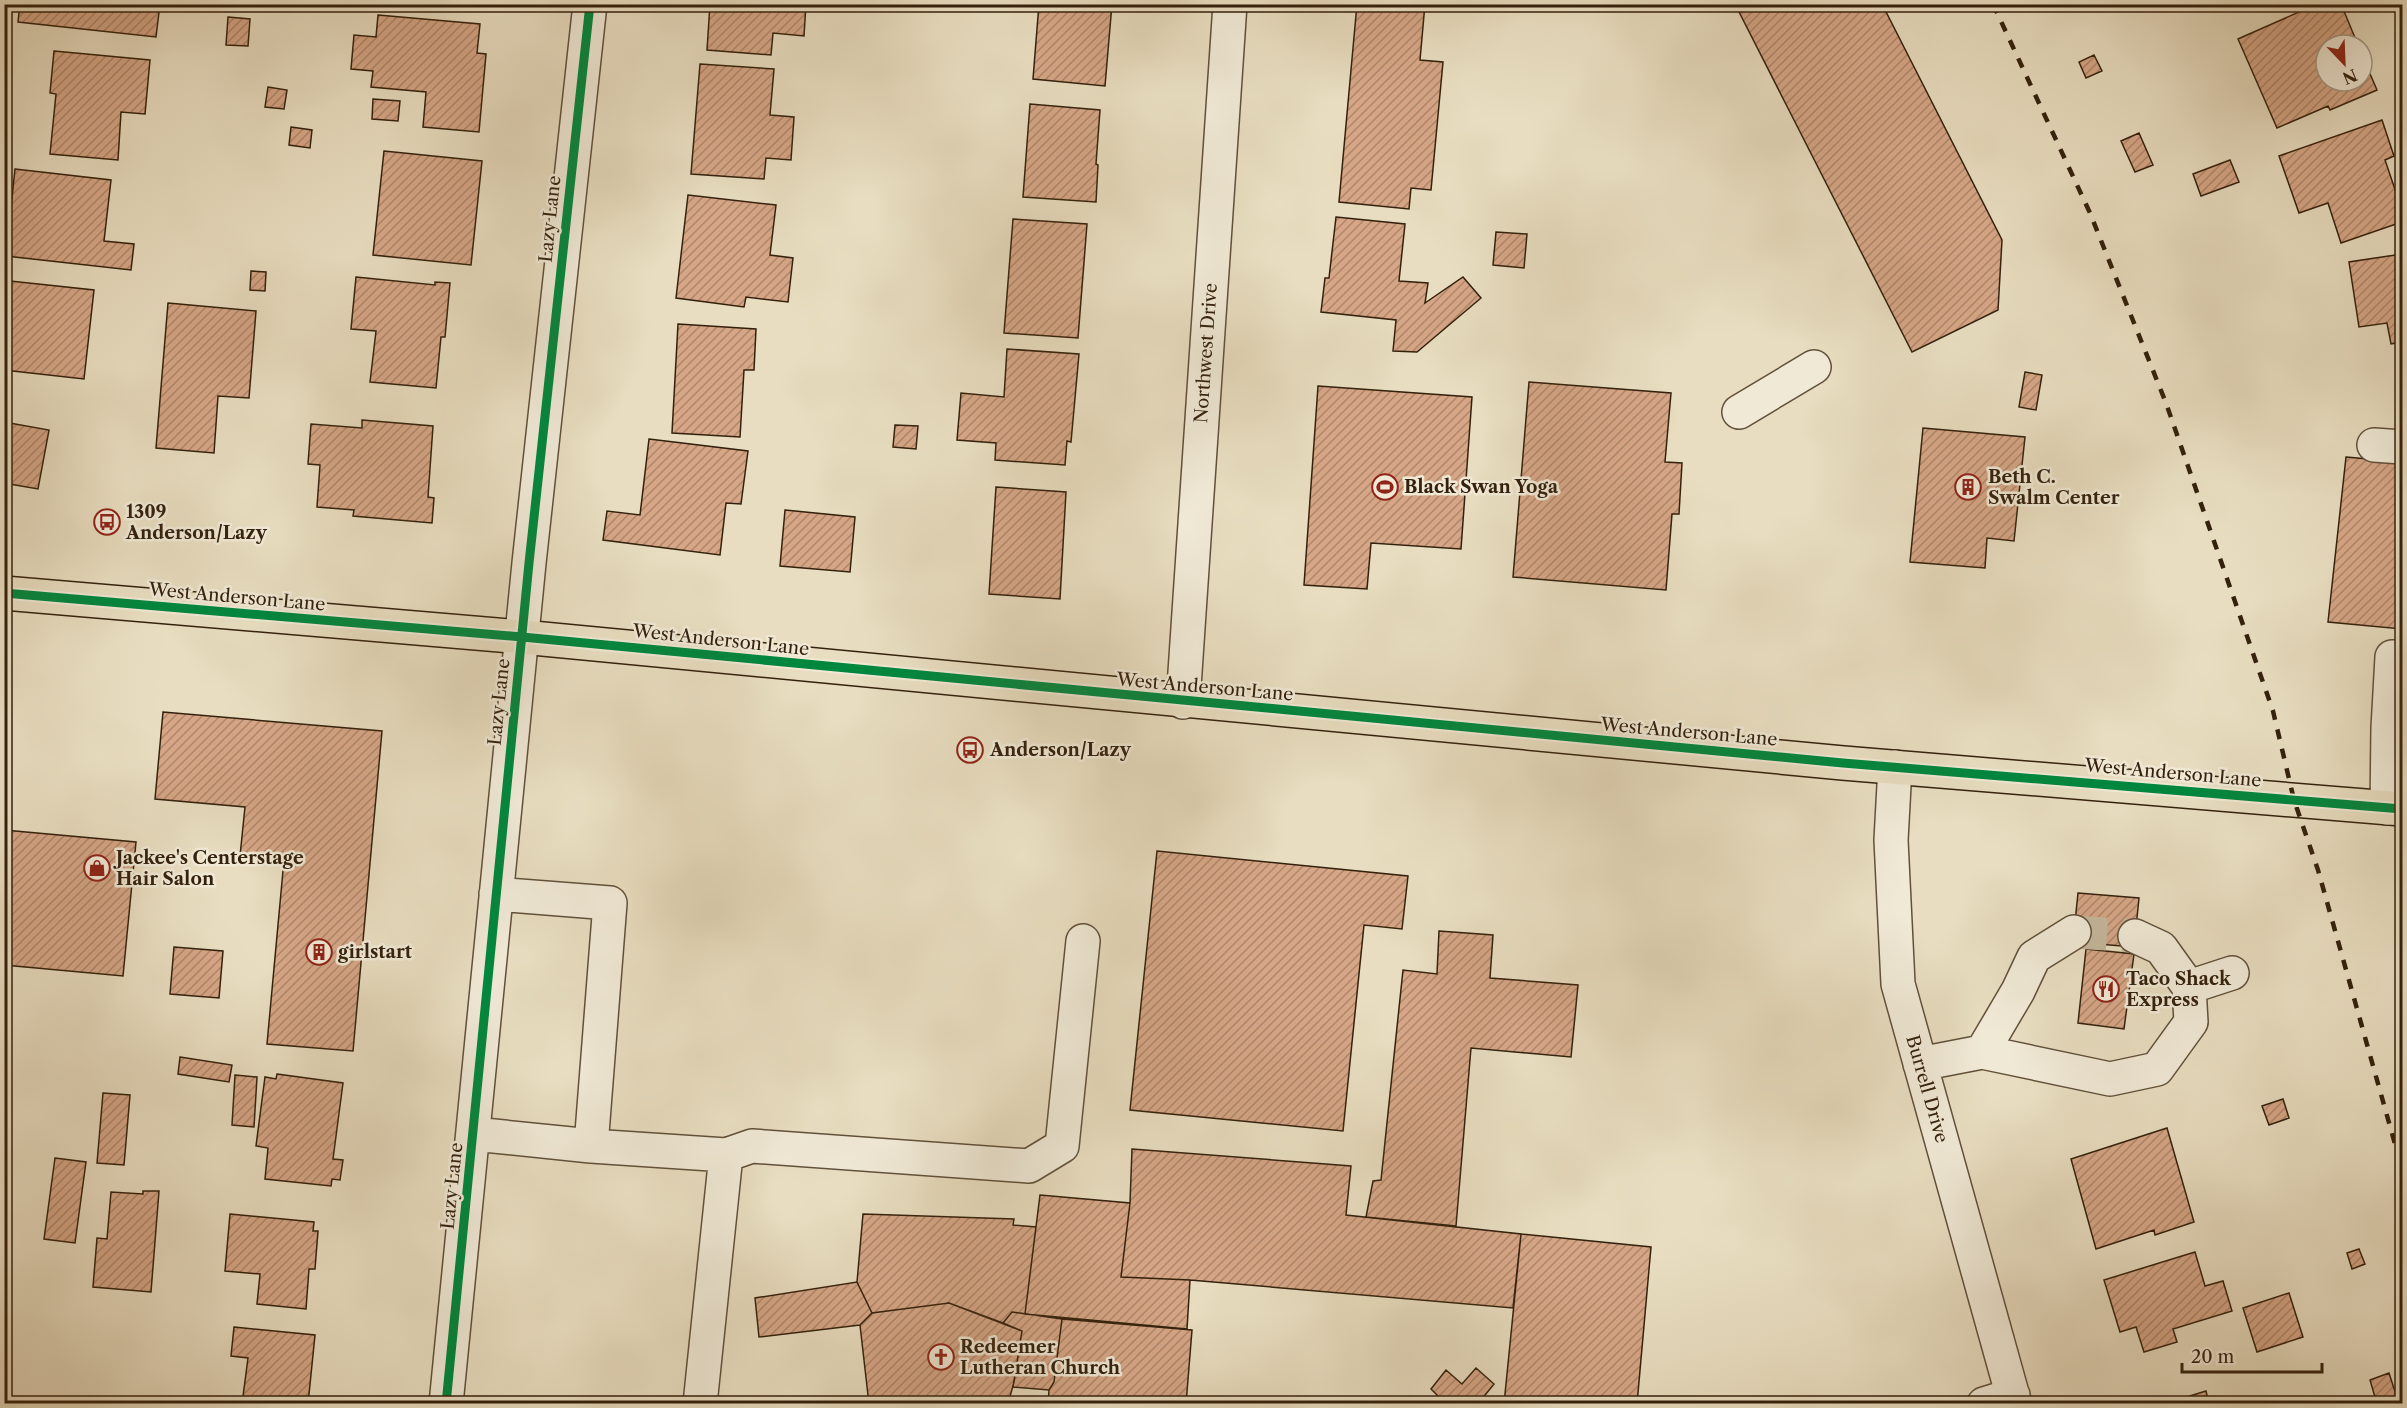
<svg xmlns="http://www.w3.org/2000/svg" width="2407" height="1408" font-family="'Libre Caslon Text',serif">
	<style>
		.building { fill: url(#building-hatch); stroke: #34210d; stroke-width: 1.5 }
		.lines { fill: none; stroke-linecap: round; stroke-linejoin: round }
		.minor-tunnel { stroke: #c4b79c; stroke-width: 33; stroke-dasharray: 33 16; stroke-linecap: butt }
		.minor-casing { stroke: #61503a; stroke-width: 36 }
		.major-casing { stroke: #34210d; stroke-width: 36 }
		.minor { stroke: #f0e9d6; stroke-width: 33 }
		.major { stroke: #e8ddc0; stroke-width: 33 }
		.rail { stroke: #34210d; stroke-width: 4.5; stroke-dasharray: 10 10; stroke-linecap: butt }
		.cycleway-casing { stroke: #f0e9d6; stroke-width: 13 }
		.cycleway { stroke: #00873e; stroke-width: 9 }
		.labels { text-anchor: middle; dominant-baseline: central; stroke-width: 5; stroke-linejoin: round; paint-order: stroke }
		.street-label { font-size: 18px; fill: #34210d; stroke: #f0e9d6 }
		.poi-label { font-size: 18px; font-weight: bold; fill: #34210d; stroke: #f0e9d6; text-anchor: start }
	</style>
	<defs>
		<pattern id="building-hatch" width="6" height="6" patternUnits="userSpaceOnUse" patternTransform="scale(1.5)"><rect width="6" height="6" fill="#d6a686"/><path d="M-1 1l2-2M0 6l6-6M5 7l2-2" fill="none" stroke="#ae876c"/></pattern>
	</defs>
	<rect width="100%" height="100%" fill="#e8ddc0"/>
	<filter id="stains"><feTurbulence type="fractalNoise" baseFrequency=".00333" numOctaves="4"/><feColorMatrix values="0 0 0 0 .2 0 0 0 0 .09 0 0 0 0 .02 0 0 0 .5 -.17"/></filter>
	<radialGradient id="worn" r=".72"><stop offset=".6" stop-color="#630" stop-opacity="0"/><stop offset="1" stop-color="#630" stop-opacity=".3"/></radialGradient>
	<path class="building" d="M 20,4 L 160,4 L 156,37 L 18,22 Z
		M 450,4 L 495,4 L 495,8 Z
		M 710,4 L 806,4 L 804,36 L 773,33 L 771,55 L 707,50 Z
		M 1039,4 L 1112,4 L 1105,86 L 1033,79 Z
		M 1357,4 L 1425,4 L 1420,60 L 1443,62 L 1431,190 L 1411,188 L 1409,209 L 1339,202 Z
		M 1735,4 L 1882,4 L 2002,240 L 1998,310 L 1912,352 Z
		M 2317,4 L 2341,4 L 2358,45 L 2326,45 L 2326,81 L 2362,81 L 2362,55 L 2377,90 L 2330,110 L 2328,106 L 2277,128 L 2238,39 Z
		M 378,15 L 480,24 L 477,53 L 486,54 L 479,132 L 423,127 L 426,92 L 371,87 L 373,71 L 351,69 L 354,35 L 376,37 Z
		M 228,17 L 250,19 L 248,46 L 226,45 Z
		M 54,51 L 150,60 L 145,114 L 121,112 L 118,160 L 50,154 L 56,94 L 50,93 Z
		M 2094,55 L 2102,71 L 2086,78 L 2079,62 Z
		M 700,64 L 774,69 L 770,115 L 794,117 L 791,160 L 766,158 L 764,179 L 691,174 Z
		M 268,87 L 287,90 L 284,109 L 265,107 Z
		M 373,99 L 400,101 L 398,121 L 372,119 Z
		M 1030,104 L 1100,110 L 1096,164 L 1098,165 L 1096,202 L 1023,197 Z
		M 2382,120 L 2394,156 L 2385,160 L 2402,210 L 2402,222 L 2341,243 L 2328,203 L 2299,213 L 2279,156 Z
		M 291,127 L 312,130 L 310,148 L 289,145 Z
		M 2139,133 L 2153,165 L 2135,172 L 2121,141 Z
		M 384,151 L 482,161 L 471,265 L 373,255 Z
		M 2230,160 L 2239,182 L 2201,196 L 2193,174 Z
		M 15,169 L 111,180 L 104,241 L 134,244 L 131,270 L 6,256 Z
		M 688,195 L 776,205 L 770,255 L 793,258 L 788,302 L 746,297 L 744,307 L 676,298 Z
		M 1336,217 L 1405,224 L 1399,281 L 1428,283 L 1425,303 L 1463,277 L 1481,298 L 1417,352 L 1393,351 L 1396,320 L 1321,312 L 1325,278 L 1329,278 Z
		M 1013,219 L 1087,224 L 1078,338 L 1004,333 Z
		M 1496,232 L 1527,234 L 1524,268 L 1493,265 Z
		M 2402,254 L 2402,342 L 2391,344 L 2387,323 L 2359,327 L 2349,262 Z
		M 251,271 L 266,272 L 265,291 L 250,290 Z
		M 356,277 L 435,285 L 435,282 L 450,283 L 445,337 L 441,337 L 436,388 L 370,382 L 376,331 L 351,329 Z
		M 10,281 L 94,290 L 84,379 L 4,370 L 4,328 Z
		M 168,303 L 256,311 L 249,398 L 218,396 L 214,453 L 156,448 Z
		M 678,324 L 756,329 L 754,370 L 744,370 L 740,437 L 672,433 Z
		M 1007,349 L 1079,354 L 1071,442 L 1067,441 L 1065,465 L 995,460 L 996,443 L 957,440 L 961,393 L 1004,397 Z
		M 2025,372 L 2042,375 L 2036,410 L 2019,407 Z
		M 1529,382 L 1671,393 L 1665,462 L 1682,463 L 1679,514 L 1672,514 L 1666,590 L 1513,577 Z
		M 1318,386 L 1472,397 L 1461,549 L 1371,543 L 1367,589 L 1304,585 Z
		M 362,420 L 433,426 L 428,497 L 434,498 L 432,523 L 353,516 L 354,510 L 317,507 L 320,465 L 308,464 L 311,424 L 362,428 Z
		M 4,422 L 49,430 L 38,489 L 4,483 Z
		M 895,425 L 918,426 L 916,449 L 893,447 Z
		M 1923,428 L 2025,437 L 2014,541 L 1987,538 L 1985,568 L 1910,562 Z
		M 649,439 L 748,451 L 741,504 L 726,503 L 720,555 L 603,540 L 607,511 L 640,515 Z
		M 2346,457 L 2402,462 L 2402,629 L 2328,622 Z
		M 996,487 L 1066,492 L 1060,599 L 989,594 Z
		M 785,510 L 855,517 L 850,572 L 780,566 Z
		M 163,712 L 382,731 L 353,1051 L 267,1044 L 284,860 L 240,856 L 245,807 L 155,799 Z
		M 4,830 L 136,842 L 123,976 L 4,965 Z
		M 1157,851 L 1408,876 L 1402,929 L 1364,925 L 1343,1131 L 1130,1110 Z
		M 2078,893 L 2139,898 L 2134,947 L 2073,942 Z
		M 1439,931 L 1493,935 L 1490,978 L 1578,985 L 1571,1057 L 1471,1048 L 1456,1226 L 1366,1217 L 1373,1181 L 1381,1180 L 1403,970 L 1437,974 Z
		M 174,947 L 223,951 L 219,998 L 170,994 Z
		M 2086,949 L 2134,954 L 2124,1029 L 2078,1023 Z
		M 180,1057 L 232,1065 L 229,1082 L 178,1074 Z
		M 277,1074 L 343,1083 L 333,1159 L 343,1160 L 340,1180 L 332,1179 L 331,1186 L 265,1179 L 268,1148 L 256,1146 L 265,1077 L 276,1079 Z
		M 235,1075 L 257,1077 L 254,1127 L 232,1125 Z
		M 103,1093 L 130,1095 L 124,1165 L 97,1163 Z
		M 2283,1099 L 2289,1118 L 2269,1125 L 2262,1106 Z
		M 2167,1128 L 2194,1222 L 2155,1235 L 2154,1230 L 2096,1249 L 2071,1159 Z
		M 1132,1149 L 1351,1166 L 1346,1215 L 1521,1234 L 1513,1308 L 1190,1280 L 1121,1277 L 1130,1203 Z
		M 55,1158 L 86,1162 L 75,1243 L 44,1239 Z
		M 143,1191 L 159,1191 L 151,1292 L 93,1287 L 97,1238 L 107,1239 L 111,1192 L 143,1194 Z
		M 1040,1195 L 1130,1203 L 1121,1277 L 1190,1280 L 1187,1329 L 1025,1314 Z
		M 230,1214 L 314,1222 L 313,1231 L 318,1231 L 315,1269 L 309,1269 L 306,1309 L 257,1304 L 260,1274 L 225,1271 Z
		M 863,1214 L 1014,1219 L 1013,1225 L 1036,1227 L 1025,1314 L 1012,1312 L 1003,1323 L 949,1303 L 872,1313 L 857,1282 Z
		M 1521,1234 L 1651,1247 L 1637,1404 L 1504,1404 Z
		M 2359,1249 L 2365,1264 L 2352,1269 L 2347,1253 Z
		M 2195,1252 L 2205,1286 L 2223,1281 L 2232,1311 L 2173,1329 L 2177,1342 L 2144,1352 L 2136,1327 L 2120,1332 L 2104,1280 Z
		M 857,1282 L 872,1313 L 860,1325 L 759,1337 L 755,1298 Z
		M 2289,1293 L 2303,1337 L 2257,1352 L 2243,1308 Z
		M 949,1303 L 1022,1331 L 1014,1382 L 1008,1404 L 869,1404 L 860,1325 L 872,1313 Z
		M 1012,1312 L 1062,1319 L 1054,1382 L 1049,1390 L 1013,1387 L 1022,1331 L 1003,1323 Z
		M 1062,1319 L 1192,1330 L 1186,1404 L 1048,1404 L 1049,1390 L 1054,1382 Z
		M 234,1327 L 315,1335 L 308,1404 L 242,1404 L 248,1358 L 231,1356 Z
		M 1476,1368 L 1494,1384 L 1481,1400 L 1484,1404 L 1446,1404 L 1431,1389 L 1446,1370 L 1462,1384 Z
		M 2389,1373 L 2399,1404 L 2377,1404 L 2370,1380 Z
		M 2206,1391 L 2209,1404 L 2164,1404 Z"/>
	<g class="lines">
		<path class="minor-tunnel" d="M 2074,932 L 2135,936"/>
		<g class="minor-casing">
			<path id="minor" d="M 1739,412 L 1814,367
				M 2374,445 L 2402,447
				M 1183,702 L 1230,4
				M 1895,767 L 1891,840 L 1898,984 L 2015,1404
				M 2387,808 L 2388,728 L 2392,657 L 2402,658
				M 496,894 L 610,903 L 591,1146
				M 2189,987 L 2232,973
				M 1982,1052 L 2018,991 L 2034,957 L 2074,932
				M 1920,1064 L 1982,1052 L 2110,1079 L 2157,1069 L 2191,1022 L 2189,987 L 2161,948 L 2135,936
				M 474,1134 L 591,1146 L 726,1155 L 752,1146 L 1029,1166 L 1062,1146 L 1083,941
				M 446,1404 L 529,563 L 590,4
				M 700,1404 L 726,1155
				M 1984,1404 L 2013,1395"/>
		</g>
		<g class="major-casing">
			<path id="major" d="M 4,593 L 522,637 L 1843,763 L 2402,809"/>
		</g>
		<use href="#minor" class="minor"/>
		<use href="#major" class="major"/>
		<path class="rail" d="M 1993,4 L 2090,213 L 2166,403 L 2273,711 L 2294,800 L 2318,870 L 2402,1169"/>
		<g class="cycleway-casing">
			<path id="cycleway" d="M 4,593 L 522,637 L 1843,763 L 2402,809
				M 446,1404 L 529,563 L 590,4"/>
		</g>
		<use href="#cycleway" class="cycleway"/>
	</g>
	<defs>
		<g id="stadium-ring" transform="scale(1.35)"><circle r="9.5" fill="#f0e9d6" stroke="#8f2418" stroke-width="1.5"/><path d="M0-5a6.5 5 0 1 0 0 10a6.5 5 0 1 0 0-10ZM-3.5-1.8h7v3.6h-7Z" fill="#8f2418"/></g>
		<g id="building-ring" transform="scale(1.35)"><circle r="9.5" fill="#f0e9d6" stroke="#8f2418" stroke-width="1.5"/><path d="M-4-6H4V6H1V3H-1V6H-4ZM-2.5-4.3h1.7v1.8h-1.7ZM.8-4.3h1.7v1.8H.8ZM-2.5-1h1.7V.8h-1.7ZM.8-1h1.7V.8H.8Z" fill="#8f2418"/></g>
		<g id="bus-ring" transform="scale(1.35)"><circle r="9.5" fill="#f0e9d6" stroke="#8f2418" stroke-width="1.5"/><path d="M-5-6H5V4H4V6H2V4H-2V6H-4V4H-5ZM-3.5-4V0h7V-4ZM-3.5 1.2v1.5H-2V1.2ZM2 1.2v1.5H3.5V1.2Z" fill="#8f2418"/></g>
		<g id="shop-ring" transform="scale(1.35)"><circle r="9.5" fill="#f0e9d6" stroke="#8f2418" stroke-width="1.5"/><path d="M-5-2.5h2.3a2.7 3.5 0 0 1 5.4 0H5L5.5 6h-11ZM-1.5-2.5h3a1.5 2.3 0 0 0-3 0Z" fill="#8f2418"/></g>
		<g id="restaurant-ring" transform="scale(1.35)"><circle r="9.5" fill="#f0e9d6" stroke="#8f2418" stroke-width="1.5"/><path d="M-5-6h1v4h1v-4h1v4h1v-4h1v5L-1.5 .5V6h-2V.5L-5-1ZM5-6V6H3V1.5H1.5Q1.5-4 5-6Z" fill="#8f2418"/></g>
		<g id="church-ring" transform="scale(1.35)"><circle r="9.5" fill="#f0e9d6" stroke="#8f2418" stroke-width="1.5"/><path d="M-1.2-6h2.4v3.5h3.3v2.4h-3.3V6h-2.4V-.1h-3.3v-2.4h3.3Z" fill="#8f2418"/></g>
	</defs>
	<g fill-rule="evenodd">
		<use href="#stadium-ring" x="1385" y="487"/>
		<use href="#building-ring" x="1968" y="487"/>
		<use href="#bus-ring" x="107" y="522"/>
		<use href="#bus-ring" x="970" y="750"/>
		<use href="#shop-ring" x="97" y="868"/>
		<use href="#building-ring" x="319" y="952"/>
		<use href="#restaurant-ring" x="2106" y="989"/>
		<use href="#church-ring" x="941" y="1357"/>
	</g>
	<g class="labels">
		<g class="street-label">
			<text transform="translate(550 219) rotate(-84)">Lazy Lane</text>
			<text transform="translate(1206 353) rotate(-86)">Northwest Drive</text>
			<text transform="translate(237 597) rotate(5)">West Anderson Lane</text>
			<text transform="translate(721 640) rotate(6)">West Anderson Lane</text>
			<text transform="translate(1205 687) rotate(5)">West Anderson Lane</text>
			<text transform="translate(499 702) rotate(-84)">Lazy Lane</text>
			<text transform="translate(1689 732) rotate(5)">West Anderson Lane</text>
			<text transform="translate(2173 773) rotate(5)">West Anderson Lane</text>
			<text transform="translate(1927 1089) rotate(74)">Burrell Drive</text>
			<text transform="translate(452 1186) rotate(-84)">Lazy Lane</text>
		</g>
		<g class="poi-label">
			<text x="1988" y="477">Beth C.<tspan x="1988" dy="21">Swalm Center</tspan></text>
			<text x="1404" y="487">Black Swan Yoga</text>
			<text x="126" y="512">1309<tspan x="126" dy="21">Anderson/Lazy</tspan></text>
			<text x="990" y="750">Anderson/Lazy</text>
			<text x="116" y="858">Jackee's Centerstage<tspan x="116" dy="21">Hair Salon</tspan></text>
			<text x="338" y="952">girlstart</text>
			<text x="2126" y="979">Taco Shack<tspan x="2126" dy="21">Express</tspan></text>
			<text x="960" y="1347">Redeemer<tspan x="960" dy="21">Lutheran Church</tspan></text>
		</g>
	</g>
	<rect width="2407" height="1408" fill="none" stroke="#e8ddc0" stroke-width="24"/>
	<rect x="6" y="6" width="2395" height="1396" fill="none" stroke="#34210d" stroke-width="3"/>
	<rect x="12" y="12" width="2383" height="1384" fill="none" stroke="#34210d" stroke-width="1.5"/>
	<g transform="translate(2344 63) rotate(157)"><circle r="28" fill="#f0e9d6" stroke="#a59986" stroke-width="1.5"/>
	<path d="M0-4.5L10 22L0 15L-10 22Z" fill="#8f2418"/>
	<text y="-9" font-size="16" font-weight="bold" text-anchor="middle" fill="#34210d">N</text>
	</g>
	<path d="M2182 1363v9h140v-9" fill="none" stroke="#34210d" stroke-width="3"/>
	<text x="2191" y="1363" font-size="18" fill="#34210d" stroke="#f0e9d6" stroke-width="4.5" paint-order="stroke">20 m</text>
	<rect width="100%" height="100%" filter="url(#stains)"/>
	<rect width="100%" height="100%" fill="url(#worn)"/>
</svg>
